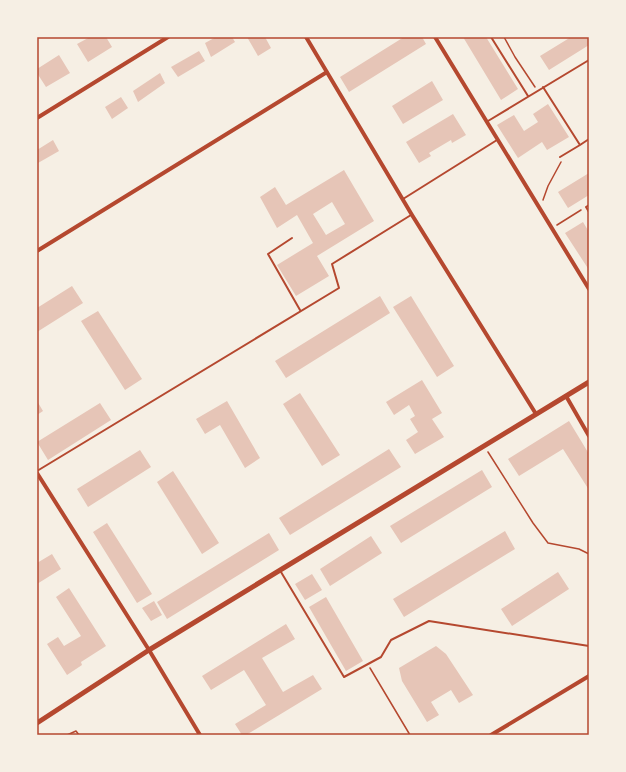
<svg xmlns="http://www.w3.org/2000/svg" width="626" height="772" font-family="Roboto,sans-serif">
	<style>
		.building { fill: #e6c5b7; fill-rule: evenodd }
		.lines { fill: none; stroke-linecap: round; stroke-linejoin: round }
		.path { stroke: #b5482f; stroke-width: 1.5 }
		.service { stroke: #b5482f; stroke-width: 2 }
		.minor { stroke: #b5482f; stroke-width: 4 }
		.tertiary { stroke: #b5482f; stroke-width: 5 }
		.neatline { fill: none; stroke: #b5482f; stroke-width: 1.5 }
	</style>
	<rect width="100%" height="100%" fill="#f6efe4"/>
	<path class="building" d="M 90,37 L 106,37 L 112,47 L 88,62 L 77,44 Z
		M 216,37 L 232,37 L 235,42 L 211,57 L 205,43 Z
		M 247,37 L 265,37 L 271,48 L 258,56 Z
		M 404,37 L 422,37 L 426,44 L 349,92 L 340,77 Z
		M 463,37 L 486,37 L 518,89 L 501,100 Z
		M 571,37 L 589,37 L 589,45 L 549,70 L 540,56 Z
		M 199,51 L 205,61 L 178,77 L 171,67 Z
		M 59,55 L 70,73 L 46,87 L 37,73 L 37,69 Z
		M 160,73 L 165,83 L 138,102 L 133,91 Z
		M 432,81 L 443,100 L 403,124 L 392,106 Z
		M 121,97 L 128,108 L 112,119 L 105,107 Z
		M 548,104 L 569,137 L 547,150 L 542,142 L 518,158 L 497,125 L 514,115 L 524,131 L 538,122 L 533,114 Z
		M 453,114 L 466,135 L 452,143 L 451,140 L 429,153 L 431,156 L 419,163 L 406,142 Z
		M 53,140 L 59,151 L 38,163 L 37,150 Z
		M 344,170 L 374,221 L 317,256 L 329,276 L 296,296 L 277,265 L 313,243 L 297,215 L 277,228 L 260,197 L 275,187 L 286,205 ZM 332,202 L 345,224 L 326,235 L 313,214 Z
		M 589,173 L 589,195 L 568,208 L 558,192 Z
		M 583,222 L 589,232 L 589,270 L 565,233 Z
		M 72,286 L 83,303 L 37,332 L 37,308 Z
		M 380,296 L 390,313 L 286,378 L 275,361 Z
		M 411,296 L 454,366 L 437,377 L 393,307 Z
		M 98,311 L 142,379 L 125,390 L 81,321 Z
		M 422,380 L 442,413 L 432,419 L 444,437 L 415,454 L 406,440 L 418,432 L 410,419 L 415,416 L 409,405 L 394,415 L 386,402 Z
		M 300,393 L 340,455 L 322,466 L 283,404 Z
		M 37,401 L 43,411 L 37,415 Z
		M 227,401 L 260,458 L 245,468 L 220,425 L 205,434 L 196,419 Z
		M 100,403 L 111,420 L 48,460 L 37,442 Z
		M 569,421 L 589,454 L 589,490 L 563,449 L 519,476 L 508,459 Z
		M 389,449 L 401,467 L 290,535 L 279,518 Z
		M 140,450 L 151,467 L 88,507 L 77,489 Z
		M 482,470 L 492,487 L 401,543 L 390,526 Z
		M 173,471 L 219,543 L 202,554 L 157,482 Z
		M 107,523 L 152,594 L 137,603 L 93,532 Z
		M 505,531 L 515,549 L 404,617 L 393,599 Z
		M 269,533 L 279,550 L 167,619 L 157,602 Z
		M 371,536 L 382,553 L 330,586 L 320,569 Z
		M 52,554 L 61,569 L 37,584 L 37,563 Z
		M 558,572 L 569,589 L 512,626 L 501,609 Z
		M 312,574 L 322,590 L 305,600 L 295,584 Z
		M 69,588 L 106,646 L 81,662 L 82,665 L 67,675 L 47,644 L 58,637 L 64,646 L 81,636 L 56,597 Z
		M 326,597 L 363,661 L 346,671 L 309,607 Z
		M 154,601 L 162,615 L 151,621 L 142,608 Z
		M 286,624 L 295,639 L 262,658 L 283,692 L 313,675 L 322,689 L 246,735 L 242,735 L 235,724 L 266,705 L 244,670 L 211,690 L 202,676 Z
		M 436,646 L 446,654 L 473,695 L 459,703 L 451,690 L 431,702 L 439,715 L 427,722 L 402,681 L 399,668 Z"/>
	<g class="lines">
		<path class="path" d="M 504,37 L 515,57 L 535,87
			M 543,200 L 548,186 L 561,162
			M 557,225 L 581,210
			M 488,452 L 533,523 L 548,543 L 579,549 L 589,554
			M 370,668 L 410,735
			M 67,735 L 76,731 L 79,735"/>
		<path class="service" d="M 491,37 L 528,96
			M 543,87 L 580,145 L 589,139
			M 488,121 L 589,60
			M 560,157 L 580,145
			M 403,199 L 497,140
			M 589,205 L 586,207 L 589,212
			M 292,238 L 268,254 L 300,310
			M 37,471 L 339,288 L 332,264 L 411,215
			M 281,572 L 344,677 L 381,657 L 391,640 L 429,621 L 589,646"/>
		<path class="minor" d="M 306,37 L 412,215 L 536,414
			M 435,37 L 589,289
			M 37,118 L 168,37
			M 37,251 L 327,72
			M 566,396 L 589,436
			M 37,473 L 149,650 L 200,735
			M 491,735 L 589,676"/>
		<path class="tertiary" d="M 37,723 L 149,650 L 589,382"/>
	</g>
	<rect width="626" height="772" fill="none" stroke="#f6efe4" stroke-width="76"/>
	<rect x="38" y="38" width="550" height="696" class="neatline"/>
</svg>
